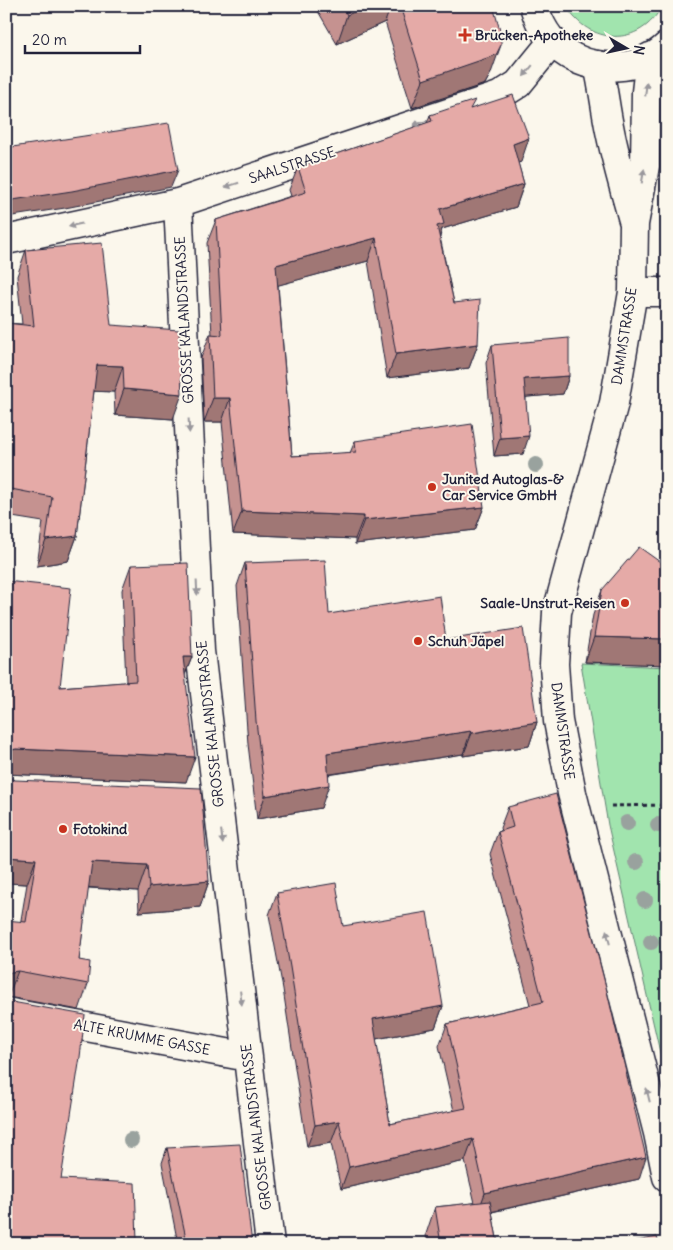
<svg xmlns="http://www.w3.org/2000/svg" width="673" height="1250" font-family="Delius,sans-serif">
	<style>
		.green { fill: #a1e4ae; stroke: #628374 }
		.lines { fill: none; stroke-linecap: round; stroke-linejoin: round }
		.minor-casing { stroke: #22223b; stroke-width: 31 }
		.major-casing { stroke: #22223b; stroke-width: 31 }
		.path { stroke: #22223b; stroke-width: 3; stroke-dasharray: 4 4; stroke-linecap: butt }
		.minor { stroke: #fbf7ec; stroke-width: 28 }
		.major { stroke: #fbf7ec; stroke-width: 28 }
		.tree { fill: #99a29e }
		.wall { fill: #c59290; stroke: #22223b }
		.shaded-wall { fill: #a07775; stroke: #22223b }
		.building { fill: #e5aaa7; stroke: #22223b }
		.oneway { fill: #99979c }
		.poi-dot { fill: #c8321e; stroke: #fbf7ec; stroke-width: 2 }
		.labels { text-anchor: middle; dominant-baseline: central; stroke-width: 4; stroke-linejoin: round; paint-order: stroke }
		.poi-label { font-size: 14px; font-weight: bold; fill: #22223b; stroke: #fbf7ec; text-anchor: start }
		.street-label { font-size: 14px; fill: #22223b; stroke: #fbf7ec }
	</style>
	<rect width="100%" height="100%" fill="#fbf7ec"/>
	<filter id="ink" filterUnits="userSpaceOnUse"><feTurbulence type="fractalNoise" baseFrequency=".02" numOctaves="2"/><feDisplacementMap in="SourceGraphic" scale="10" xChannelSelector="R" yChannelSelector="G"/><feConvolveMatrix kernelMatrix="1 2 1 2 8 2 1 2 1" color-interpolation-filters="sRGB"/></filter>
	<g filter="url(#ink)">
		<path class="green" d="M 566,6 L 662,6 C 640,48 589,45 566,6 Z
			M 581,663 L 667,667 L 667,1083 L 608,825 Z"/>
		<g class="lines">
			<g class="minor-casing">
				<path id="minor" d="M 650,57 L 646,92 L 645,166 L 634,224 L 633,292 L 614,403 L 557,612 L 554,664 L 558,721 L 572,793 L 658,1133 L 667,1177
					M 598,65 C 603,86 605,106 609,126 C 615,158 624,188 633,220
					M 178,203 L 200,651 L 270,1244
					M 6,240 L 178,203 L 499,96 L 518,84 L 553,41
					M 633,292 L 667,292
					M 6,1012 L 248,1057"/>
			</g>
			<g class="major-casing">
				<path id="major" d="M 534,6 C 539,23 548,40 563,51 C 593,73 640,72 667,46"/>
			</g>
			<path class="path" d="M 611,806 L 667,805"/>
			<use href="#minor" class="minor"/>
			<use href="#major" class="major"/>
		</g>
		<g class="tree">
			<circle cx="536" cy="465" r="8"/>
			<circle cx="627" cy="823" r="8"/>
			<circle cx="658" cy="825" r="8"/>
			<circle cx="636" cy="862" r="8"/>
			<circle cx="645" cy="900" r="8"/>
			<circle cx="651" cy="942" r="8"/>
			<circle cx="131" cy="1140" r="8"/>
		</g>
		<path class="wall" d="M 315,6 L 493,6 L 491,73 L 485,84 L 412,108 L 385,22 L 337,44 Z
			M 471,109 L 521,162 L 518,163 L 524,184 L 516,207 L 442,229 L 440,237 L 454,303 L 478,344 L 469,368 L 387,378 L 368,261 L 278,285 L 292,456 L 350,453 L 355,441 L 484,507 L 475,530 L 355,544 L 355,539 L 233,534 L 222,422 L 204,422 L 201,358 L 210,334 L 212,335 L 207,243 L 216,220 L 291,196 L 289,190 L 298,167 L 427,123 L 430,115 Z
			M 26,250 L 111,325 L 173,419 L 115,415 L 114,392 L 94,391 L 77,536 L 68,561 L 37,566 L 43,522 L 6,516 L 6,323 L 22,324 L 17,276 Z
			M 492,345 L 569,376 L 563,394 L 526,397 L 523,454 L 494,456 L 486,363 Z
			M 245,563 L 329,614 L 446,640 L 537,722 L 529,746 L 463,756 L 463,754 L 328,775 L 321,808 L 257,819 L 248,744 L 237,586 Z
			M 131,565 L 192,657 L 185,675 L 186,782 L 6,774 L 60,687 L 126,682 L 122,590 Z
			M 667,567 L 667,665 L 585,662 L 593,615 L 602,590 Z
			M 6,777 L 209,881 L 200,907 L 139,912 L 138,891 L 88,888 L 79,960 L 88,984 L 79,1010 L 8,997 L 27,884 L 6,883 Z
			M 508,807 L 639,1179 L 492,1212 L 498,1244 L 427,1244 L 426,1234 L 435,1207 L 475,1203 L 465,1161 L 341,1189 L 331,1143 L 307,1147 L 283,989 L 269,915 L 277,893 L 343,926 L 443,1006 L 435,1028 L 376,1039 L 390,1124 L 454,1111 L 439,1046 L 447,1024 L 530,1005 L 490,854 L 498,832 L 501,831 L 500,828 Z
			M 167,1148 L 252,1244 L 178,1244 L 162,1163 Z"/>
		<path class="shaded-wall" d="M 367,6 L 391,6 L 385,22 L 337,44 L 347,15 Z
			M 501,45 L 491,73 L 485,84 L 412,108 L 423,80 Z
			M 529,138 L 521,162 L 504,168 L 513,144 Z
			M 178,170 L 171,187 L 65,208 L 6,217 L 6,201 Z
			M 524,184 L 516,207 L 442,229 L 436,248 L 429,250 L 440,209 Z
			M 376,238 L 368,261 L 268,288 L 276,265 Z
			M 478,344 L 469,368 L 387,378 L 396,354 Z
			M 97,365 L 123,366 L 114,392 L 88,391 Z
			M 569,376 L 563,394 L 517,398 L 524,379 Z
			M 124,389 L 182,394 L 173,419 L 115,415 Z
			M 213,398 L 230,398 L 222,422 L 204,422 Z
			M 529,436 L 523,454 L 494,456 L 500,438 Z
			M 484,507 L 475,530 L 355,544 L 364,520 Z
			M 242,511 L 364,516 L 355,539 L 233,534 Z
			M 77,536 L 68,561 L 37,566 L 46,540 Z
			M 594,637 L 667,639 L 667,665 L 585,662 Z
			M 183,657 L 192,657 L 182,682 Z
			M 537,722 L 529,746 L 463,756 L 472,733 Z
			M 471,731 L 463,754 L 318,776 L 327,753 Z
			M 16,749 L 195,757 L 186,782 L 6,774 L 6,752 L 8,751 Z
			M 329,785 L 321,808 L 257,819 L 265,796 Z
			M 6,857 L 36,859 L 27,884 L 6,883 Z
			M 92,862 L 147,865 L 138,891 L 82,887 Z
			M 209,881 L 200,907 L 139,912 L 149,887 Z
			M 18,971 L 8,997 L 6,997 L 6,975 L 11,972 Z
			M 443,1006 L 435,1028 L 365,1041 L 373,1019 Z
			M 339,1121 L 331,1143 L 307,1147 L 315,1125 Z
			M 473,1139 L 465,1161 L 341,1189 L 349,1167 Z
			M 646,1157 L 639,1179 L 477,1215 L 485,1193 Z
			M 186,1238 L 191,1238 L 189,1244 L 184,1244 Z
			M 137,1241 L 136,1244 L 95,1244 Z"/>
		<path class="building" d="M 342,6 L 367,6 L 347,15 Z
			M 400,6 L 493,6 L 501,34 L 501,45 L 496,55 L 423,80 Z
			M 513,95 L 529,138 L 513,144 L 524,184 L 440,209 L 444,224 L 437,226 L 454,303 L 480,300 L 478,344 L 396,354 L 376,238 L 276,265 L 292,456 L 356,452 L 355,441 L 472,424 L 484,507 L 364,520 L 364,516 L 242,511 L 230,398 L 213,398 L 210,334 L 222,335 L 216,220 L 306,192 L 298,167 L 432,121 L 430,115 L 475,100 L 470,109 Z
			M 169,123 L 178,170 L 72,191 L 6,201 L 6,148 Z
			M 102,243 L 111,325 L 179,330 L 182,394 L 124,389 L 123,366 L 97,365 L 77,536 L 46,540 L 52,497 L 6,488 L 6,323 L 34,326 L 26,250 Z
			M 569,338 L 569,376 L 524,379 L 529,436 L 500,438 L 492,345 Z
			M 639,547 L 667,567 L 667,639 L 594,637 L 602,590 Z
			M 325,560 L 329,614 L 440,596 L 446,640 L 523,628 L 537,722 L 472,733 L 471,731 L 327,753 L 329,785 L 265,796 L 256,721 L 245,563 Z
			M 188,563 L 192,657 L 183,657 L 195,757 L 16,749 L 8,751 L 6,752 L 6,581 L 71,588 L 60,687 L 136,681 L 131,565 Z
			M 6,777 L 15,780 L 201,788 L 209,881 L 149,887 L 147,865 L 92,862 L 79,960 L 90,962 L 88,984 L 18,971 L 11,972 L 6,975 L 6,920 L 26,922 L 36,859 L 6,857 Z
			M 556,794 L 606,987 L 646,1157 L 485,1193 L 473,1139 L 349,1167 L 339,1121 L 315,1125 L 290,967 L 277,893 L 336,883 L 343,926 L 427,912 L 443,1006 L 373,1019 L 390,1124 L 466,1108 L 447,1024 L 543,1002 L 498,832 L 513,827 L 508,807 Z
			M 6,999 L 12,1002 L 85,1015 L 80,1057 L 61,1179 L 135,1183 L 137,1241 L 95,1244 L 6,1244 Z
			M 240,1144 L 252,1244 L 193,1244 L 191,1238 L 186,1238 L 167,1148 Z
			M 490,1201 L 498,1244 L 441,1244 L 435,1207 Z
			M 657,1237 L 659,1244 L 622,1244 Z"/>
		<defs><path id="oneway-solid" d="M-6-.8H1V-3.2L6.5 0L1 3.2V.8H-6Z" transform="scale(1.25)"/></defs>
		<g class="oneway">
			<use href="#oneway-solid" transform="translate(528 71) rotate(129)"/>
			<use href="#oneway-solid" transform="translate(646 89) rotate(-84)"/>
			<use href="#oneway-solid" transform="translate(420 123) rotate(162)"/>
			<use href="#oneway-solid" transform="translate(643 176) rotate(-80)"/>
			<use href="#oneway-solid" transform="translate(232 185) rotate(162)"/>
			<use href="#oneway-solid" transform="translate(75 225) rotate(168)"/>
			<use href="#oneway-solid" transform="translate(189 426) rotate(87)"/>
			<use href="#oneway-solid" transform="translate(197 588) rotate(87)"/>
			<use href="#oneway-solid" transform="translate(222 837) rotate(83)"/>
			<use href="#oneway-solid" transform="translate(608 937) rotate(-104)"/>
			<use href="#oneway-solid" transform="translate(241 998) rotate(83)"/>
			<use href="#oneway-solid" transform="translate(648 1095) rotate(-104)"/>
		</g>
	</g>
	<g class="poi-dot">
		<path d="M462.5 27.5h5v5h5v5h-5v5h-5v-5h-5v-5h5z"/>
		<circle cx="432" cy="487" r="5"/>
		<circle cx="625" cy="603" r="5"/>
		<circle cx="418" cy="641" r="5"/>
		<circle cx="63" cy="829" r="5"/>
	</g>
	<g class="labels">
		<g class="poi-label">
			<text x="475" y="35">Brücken-Apotheke</text>
			<text x="442" y="479">Junited Autoglas-&amp;<tspan x="442" dy="16">Car Service GmbH</tspan></text>
			<text x="615" y="603" text-anchor="end">Saale-Unstrut-Reisen</text>
			<text x="428" y="641">Schuh Jäpel</text>
			<text x="73" y="829">Fotokind</text>
		</g>
		<g class="street-label">
			<text transform="translate(292 165) rotate(-18)">SAALSTRASSE</text>
			<text transform="translate(184 320) rotate(-93)">GROSSE KALANDSTRASSE</text>
			<text transform="translate(624 336) rotate(-81)">DAMMSTRASSE</text>
			<text transform="translate(210 724) rotate(-96)">GROSSE KALANDSTRASSE</text>
			<text transform="translate(563 731) rotate(82)">DAMMSTRASSE</text>
			<text transform="translate(142 1037) rotate(11)">ALTE KRUMME GASSE</text>
			<text transform="translate(256 1127) rotate(-97)">GROSSE KALANDSTRASSE</text>
		</g>
	</g>
	<rect width="673" height="1250" fill="none" stroke="#fbf7ec" stroke-width="25"/>
	<rect x="12" y="12" width="648" height="1225" fill="none" stroke="#22223b" stroke-width="2" filter="url(#ink)"/>
	<g transform="translate(626 48) rotate(99)" stroke="#fbf7ec" stroke-width="4" paint-order="stroke">
	<path d="M0-4L9 19L0 12L-9 19Z" fill="#22223b"/>
	<text y="-8" font-size="14" font-weight="bold" text-anchor="middle" fill="#22223b">N</text>
	</g>
	<path d="M25 45v8h115v-8" fill="none" stroke="#22223b" stroke-width="2.5"/>
	<text x="32" y="45" font-size="15" fill="#22223b" stroke="#fbf7ec" stroke-width="4" paint-order="stroke">20 m</text>
</svg>
